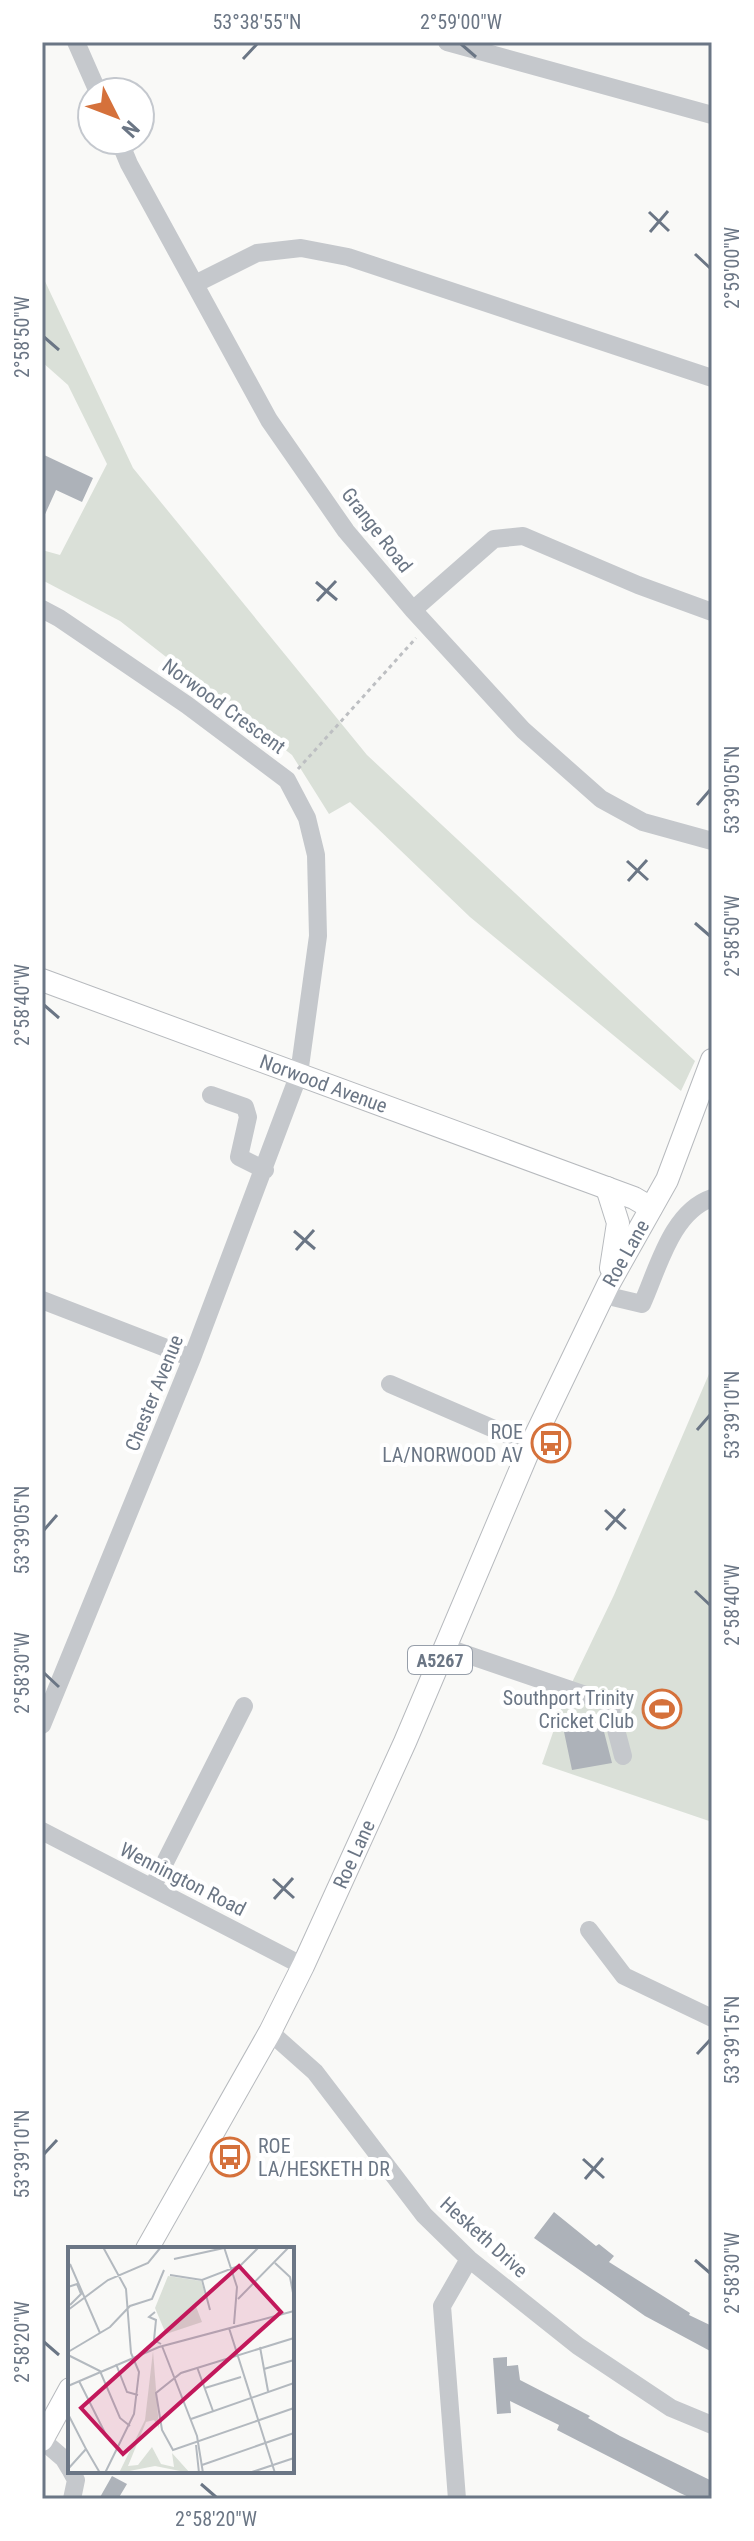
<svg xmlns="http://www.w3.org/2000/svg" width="754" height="2541" font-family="'Roboto Condensed',sans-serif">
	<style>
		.green { fill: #dae0d8 }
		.building { fill: #adb2b9 }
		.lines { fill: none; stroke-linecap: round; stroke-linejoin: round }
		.major-casing { stroke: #b7babe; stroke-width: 24 }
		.path { stroke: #bdbfc2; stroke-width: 3; stroke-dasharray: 4 4; stroke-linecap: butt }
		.minor { stroke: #c5c8cc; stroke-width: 18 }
		.major { stroke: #fff; stroke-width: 22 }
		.ticks { fill: none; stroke: #6b7685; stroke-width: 3 }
		.labels { text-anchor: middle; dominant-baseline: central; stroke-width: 8; stroke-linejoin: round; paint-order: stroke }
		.shield { fill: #fff; stroke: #979faa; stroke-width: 2 }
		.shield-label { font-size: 18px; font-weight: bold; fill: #6b7685 }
		.street-label { font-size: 20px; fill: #6b7685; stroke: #fff }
		.poi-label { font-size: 20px; fill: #6b7685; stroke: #fff; text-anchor: end }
		.inset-road { fill: none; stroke: #b3b9bf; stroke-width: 2 }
		.view { fill: #c2185b; fill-opacity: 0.15; stroke: #c2185b; stroke-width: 4 }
		.inset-edge { fill: none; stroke: #6b7685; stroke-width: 4 }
		.neatline { fill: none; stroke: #6b7685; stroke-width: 3 }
		.ticks-label { font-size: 20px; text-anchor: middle; fill: #6b7685 }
	</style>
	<rect width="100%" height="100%" fill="#f9f9f7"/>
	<path class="green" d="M 42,275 L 133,468 L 367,755 L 695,1061 L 681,1091 L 470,917 L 350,802 L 329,814 L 292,755 L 120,621 L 42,580 L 42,550 L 60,555 L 107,464 L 68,385 L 42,362 Z
		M 712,1367 L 712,1822 L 542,1764 L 566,1695 L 614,1595 Z"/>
	<path class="building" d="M 42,454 L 93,478 L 82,502 L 56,490 L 42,521 Z
		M 601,1720 L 612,1763 L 572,1770 L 563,1727 Z
		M 554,2212 L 596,2246 L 599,2244 L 614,2256 L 609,2262 L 690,2313 L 689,2315 L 712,2326 L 712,2352 L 645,2316 L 534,2238 Z
		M 507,2357 L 507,2366 L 518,2365 L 520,2380 L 590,2416 L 588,2418 L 620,2436 L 712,2481 L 712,2499 L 693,2499 L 680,2493 L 557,2430 L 559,2425 L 510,2401 L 511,2413 L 497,2414 L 493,2358 Z
		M 112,2476 L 127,2484 L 118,2499 L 99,2499 Z"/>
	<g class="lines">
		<g class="major-casing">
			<g id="major">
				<path id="s1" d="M 42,980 L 634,1198 L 651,1208"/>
				<path d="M 607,1188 L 618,1223 L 611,1268"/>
				<path id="s2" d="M 147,2249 L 270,2032 L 303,1966 L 405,1742 L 531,1445 L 608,1285 L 667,1180 L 712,1060"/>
				<path d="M 42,2440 L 70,2389"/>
			</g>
		</g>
		<path class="path" d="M 298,769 L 416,638"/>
		<path class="minor" d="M 76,42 L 98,92
			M 447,42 L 712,115
			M 119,140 L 129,164 L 269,420 L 346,531 L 413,610 L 523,730 L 601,799 L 643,822 L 712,841
			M 195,284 L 257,253 L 301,248 L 348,257 L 712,378
			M 42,609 L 59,618 L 187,705 L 287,780 L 307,818 L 316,855 L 318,936 L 299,1074 L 192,1358 L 42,1725
			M 413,610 L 494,539 L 523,536 L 638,585 L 712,612
			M 211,1095 L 245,1107 L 248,1117 L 239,1157 L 265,1170
			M 604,1295 L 642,1304 C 658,1269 671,1212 712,1198
			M 42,1300 L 192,1358
			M 390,1384 L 531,1445
			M 445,1647 L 609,1703 L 623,1756
			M 42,1831 L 303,1966
			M 152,1888 L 244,1706
			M 589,1930 L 624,1976 L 712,2018
			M 270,2032 L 315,2072 L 424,2215 L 469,2259 L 578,2346 L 671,2408 L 712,2425
			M 42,2440 L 64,2459 L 70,2469
			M 71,2471 L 76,2480 L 72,2499
			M 457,2499 L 442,2306 L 469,2259"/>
		<use href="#major" class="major"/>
	</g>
	<path class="ticks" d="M 461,44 L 476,57M 243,59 L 257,44M 649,212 L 669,231M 650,232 L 668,211M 695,254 L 710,268M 44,337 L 59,350M 316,582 L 337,600M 317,601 L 336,581M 697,805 L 710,790M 627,861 L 648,880M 628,881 L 647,860M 695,923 L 710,936M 44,1005 L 59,1018M 294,1231 L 315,1249M 296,1250 L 314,1230M 697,1430 L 710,1415M 605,1510 L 626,1529M 44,1530 L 57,1515M 606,1530 L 625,1509M 695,1591 L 710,1605M 44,1673 L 59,1687M 273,1879 L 294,1898M 274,1899 L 293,1878M 697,2054 L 710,2040M 44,2154 L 57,2140M 583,2159 L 604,2178M 585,2179 L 603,2158M 695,2260 L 710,2273M 44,2342 L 59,2355M 201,2484 L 216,2497"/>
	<defs>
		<g id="bus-ring" transform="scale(2)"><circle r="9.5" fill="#fff" stroke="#d5713b" stroke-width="1.5"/><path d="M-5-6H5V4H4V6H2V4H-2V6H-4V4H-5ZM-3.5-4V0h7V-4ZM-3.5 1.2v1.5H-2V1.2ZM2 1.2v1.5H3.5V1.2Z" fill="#d5713b"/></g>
		<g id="stadium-ring" transform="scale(2)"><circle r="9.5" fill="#fff" stroke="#d5713b" stroke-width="1.5"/><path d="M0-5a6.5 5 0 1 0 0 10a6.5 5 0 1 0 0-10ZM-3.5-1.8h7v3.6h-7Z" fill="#d5713b"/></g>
	</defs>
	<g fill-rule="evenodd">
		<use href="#bus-ring" x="551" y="1443"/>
		<use href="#stadium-ring" x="662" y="1709"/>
		<use href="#bus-ring" x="230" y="2157"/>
	</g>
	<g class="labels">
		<rect class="shield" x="408" y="1646" width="64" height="28" rx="6"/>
		<g class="shield-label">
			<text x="440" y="1660">A5267</text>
		</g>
		<g class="street-label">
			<text transform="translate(377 530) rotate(52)">Grange Road</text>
			<text transform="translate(224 706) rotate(36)">Norwood Crescent</text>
			<text stroke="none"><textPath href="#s1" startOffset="300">Norwood Avenue</textPath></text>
			<text stroke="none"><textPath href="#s2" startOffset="1106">Roe Lane</textPath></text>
			<text transform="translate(154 1393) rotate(-68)">Chester Avenue</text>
			<text stroke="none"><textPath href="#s2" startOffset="446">Roe Lane</textPath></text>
			<text transform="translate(183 1879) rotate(27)">Wennington Road</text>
			<text transform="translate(484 2237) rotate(42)">Hesketh Drive</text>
		</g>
		<g class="poi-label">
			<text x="523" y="1432">ROE<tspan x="523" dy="23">LA/NORWOOD AV</tspan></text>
			<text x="634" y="1698">Southport Trinity<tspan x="634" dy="23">Cricket Club</tspan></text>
			<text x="258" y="2146" text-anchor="start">ROE<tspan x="258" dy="23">LA/HESKETH DR</tspan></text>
		</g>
	</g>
	<g transform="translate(68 2247)">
		<rect width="226" height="226" fill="#f9f9f7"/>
		<path d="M 100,29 L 133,34 L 137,46 L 127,57 L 134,75 L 98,87 L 87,61 ZM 85,104 L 91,181 L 86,173 L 78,175 L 60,219 L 70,218 L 84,200 L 93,217 L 106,220 L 104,206 L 122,226 L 87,219 L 51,226 L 77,173 Z" fill="#dae0d8"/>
		<path class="inset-road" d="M 35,0 L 58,42 L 63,106 L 71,125 L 66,167 L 37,226M 156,0 L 169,40 L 166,77M 106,12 L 156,1M 207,16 L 222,30 L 226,51M 2,17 L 32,86M 102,28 L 134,33 L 173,18 L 191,0M 134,33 L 142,63M 0,40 L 9,37 L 13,47 L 2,58M 170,52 L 221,0M 0,63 L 40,33 L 80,16 L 93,0M 87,65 L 81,70 L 88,73 L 86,93 L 93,97M 161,81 L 207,226M 226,91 L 113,126 L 88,146 L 94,183 L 105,203 L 226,161M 94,99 L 129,189 L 135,226M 192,100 L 200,144M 0,105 L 42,80 L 62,59 L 84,52 L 96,23M 0,108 L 32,124 L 52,171 L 62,179M 48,117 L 59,145 L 70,148M 129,120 L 145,164M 196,122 L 226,113M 11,134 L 39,190 L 52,202M 0,139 L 91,100 L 226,64M 137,141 L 173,130M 0,167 L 18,202 L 0,222M 123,172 L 226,136M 128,198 L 131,226M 18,202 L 32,226M 134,218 L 226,186M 181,226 L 226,211"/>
		<path class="view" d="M 171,19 L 213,65 L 55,207 L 13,161 Z"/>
		<rect width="226" height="226" class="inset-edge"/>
	</g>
	<rect width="754" height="2541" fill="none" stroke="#ffffff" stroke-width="88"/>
	<g transform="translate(116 116) rotate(132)"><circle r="38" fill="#ffffff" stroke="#c4c8ce" stroke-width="2"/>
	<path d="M0-6L14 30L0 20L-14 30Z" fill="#d5713b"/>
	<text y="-12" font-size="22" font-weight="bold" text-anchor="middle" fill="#6b7685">N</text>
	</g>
	<rect x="44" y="44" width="666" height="2453" class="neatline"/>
	<g class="ticks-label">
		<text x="257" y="29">53°38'55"N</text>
		<text x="461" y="29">2°59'00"W</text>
		<text transform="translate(732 268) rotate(-90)" y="7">2°59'00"W</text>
		<text transform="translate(22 337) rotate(-90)" y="7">2°58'50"W</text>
		<text transform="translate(732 790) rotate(-90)" y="7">53°39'05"N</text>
		<text transform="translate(732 936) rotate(-90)" y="7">2°58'50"W</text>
		<text transform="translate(22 1005) rotate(-90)" y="7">2°58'40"W</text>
		<text transform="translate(732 1415) rotate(-90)" y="7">53°39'10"N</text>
		<text transform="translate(22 1530) rotate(-90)" y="7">53°39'05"N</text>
		<text transform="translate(732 1605) rotate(-90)" y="7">2°58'40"W</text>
		<text transform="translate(22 1673) rotate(-90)" y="7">2°58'30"W</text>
		<text transform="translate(732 2040) rotate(-90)" y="7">53°39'15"N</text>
		<text transform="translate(22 2154) rotate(-90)" y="7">53°39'10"N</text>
		<text transform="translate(732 2273) rotate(-90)" y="7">2°58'30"W</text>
		<text transform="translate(22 2342) rotate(-90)" y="7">2°58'20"W</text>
		<text x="216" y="2526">2°58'20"W</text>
	</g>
</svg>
